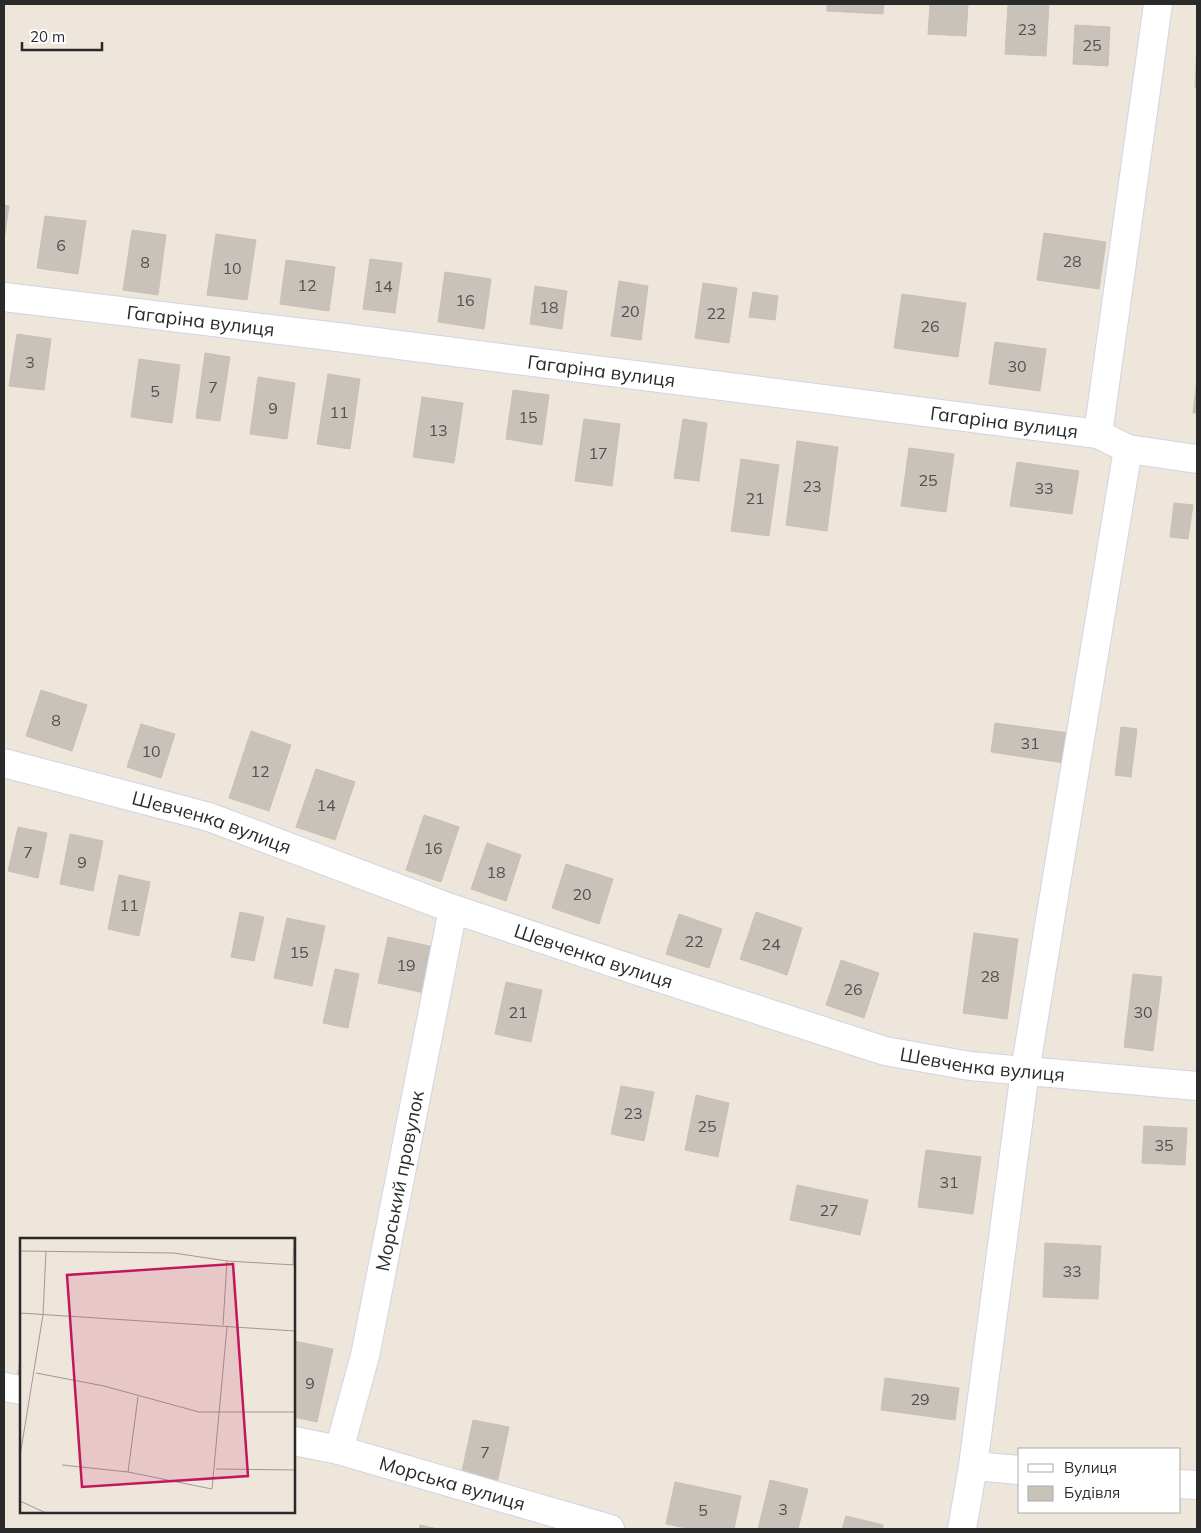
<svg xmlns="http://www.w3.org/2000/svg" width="1201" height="1533" font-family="Mulish,sans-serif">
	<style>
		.building { fill: #c9c2ba; stroke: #c9c1b4 }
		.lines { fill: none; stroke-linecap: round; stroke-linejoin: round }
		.minor-casing { stroke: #d0d4e4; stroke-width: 30 }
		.minor { stroke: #fff; stroke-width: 28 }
		.labels { text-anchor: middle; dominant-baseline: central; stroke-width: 5; stroke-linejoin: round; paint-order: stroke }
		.number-label { font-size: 16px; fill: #52504e }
		.street-label { font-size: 19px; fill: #2a2a2a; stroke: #fff }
		.inset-road { fill: none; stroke: #a09a94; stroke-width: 1 }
		.view { fill: #c2185b; fill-opacity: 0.15; stroke: #c2185b; stroke-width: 2.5 }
		.inset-edge { fill: none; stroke: #2a2a2a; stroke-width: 2.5 }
	</style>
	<rect width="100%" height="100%" fill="#eee5db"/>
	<path class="building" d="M 827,4 L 884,4 L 883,14 L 827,11 Z
		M 930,4 L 968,4 L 966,36 L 928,34 Z
		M 1008,4 L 1049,4 L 1046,56 L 1005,54 Z
		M 1075,25 L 1110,27 L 1108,66 L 1073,64 Z
		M 1197,42 L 1197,87 L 1195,87 Z
		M 4,205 L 9,206 L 4,240 Z
		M 45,216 L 86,221 L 78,274 L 37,268 Z
		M 132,230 L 166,235 L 158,295 L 123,290 Z
		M 1044,233 L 1106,242 L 1099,289 L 1037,280 Z
		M 216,234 L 256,240 L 247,300 L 207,295 Z
		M 370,259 L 402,263 L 395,313 L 363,309 Z
		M 286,260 L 335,267 L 329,311 L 280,304 Z
		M 445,272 L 491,279 L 484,329 L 438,322 Z
		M 619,281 L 648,286 L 641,340 L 611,336 Z
		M 703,283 L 737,288 L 729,343 L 695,338 Z
		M 535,286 L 567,291 L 562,329 L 530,324 Z
		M 753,292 L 778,296 L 775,320 L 749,317 Z
		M 902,294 L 966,303 L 958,357 L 894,348 Z
		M 17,334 L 51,339 L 44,390 L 9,386 Z
		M 995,342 L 1046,349 L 1040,391 L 989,384 Z
		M 205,353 L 230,357 L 220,421 L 196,418 Z
		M 139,359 L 180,365 L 172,423 L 131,417 Z
		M 328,374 L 360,379 L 350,449 L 317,444 Z
		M 258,377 L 295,383 L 287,439 L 250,434 Z
		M 1197,379 L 1197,413 L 1193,413 Z
		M 513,390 L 549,395 L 542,445 L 506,439 Z
		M 422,397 L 463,403 L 454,463 L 413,457 Z
		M 584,419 L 620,424 L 612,486 L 575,481 Z
		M 683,419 L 707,423 L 699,481 L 674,478 Z
		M 797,441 L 838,447 L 827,531 L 786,525 Z
		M 909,448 L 954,454 L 946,512 L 901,506 Z
		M 741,459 L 779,465 L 769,536 L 731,531 Z
		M 1017,462 L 1079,471 L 1072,514 L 1010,506 Z
		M 1174,503 L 1193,505 L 1188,539 L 1170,537 Z
		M 41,690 L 87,705 L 72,751 L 26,736 Z
		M 995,723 L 1069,733 L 1064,763 L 991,752 Z
		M 141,724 L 175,734 L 161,778 L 127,767 Z
		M 1121,727 L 1137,729 L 1131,777 L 1115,775 Z
		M 251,731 L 291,745 L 269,811 L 229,798 Z
		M 316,769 L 355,782 L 335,840 L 296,827 Z
		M 424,815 L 459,827 L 441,882 L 406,870 Z
		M 18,827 L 47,833 L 38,878 L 8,871 Z
		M 70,834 L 103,841 L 93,891 L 60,884 Z
		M 487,843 L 521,855 L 506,901 L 471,889 Z
		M 566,864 L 613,879 L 599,924 L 552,908 Z
		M 119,875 L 150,882 L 139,936 L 108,929 Z
		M 240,912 L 264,917 L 254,961 L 231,957 Z
		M 756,912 L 802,928 L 787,975 L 740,959 Z
		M 679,914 L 722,929 L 709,968 L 666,954 Z
		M 287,918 L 325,926 L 312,986 L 274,978 Z
		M 974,933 L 1018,939 L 1007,1019 L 963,1013 Z
		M 388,937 L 434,947 L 425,993 L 378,983 Z
		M 841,960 L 879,973 L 864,1018 L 826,1005 Z
		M 335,969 L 359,974 L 348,1028 L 323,1023 Z
		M 1133,974 L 1162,977 L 1153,1051 L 1124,1047 Z
		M 506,982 L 542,990 L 531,1042 L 495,1034 Z
		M 621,1086 L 654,1092 L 644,1141 L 611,1134 Z
		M 696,1095 L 729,1103 L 718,1157 L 685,1150 Z
		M 1144,1126 L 1187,1128 L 1185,1165 L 1142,1163 Z
		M 926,1150 L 981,1157 L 973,1214 L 918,1207 Z
		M 797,1185 L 868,1200 L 860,1235 L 790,1220 Z
		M 1045,1243 L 1101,1246 L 1098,1299 L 1043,1297 Z
		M 294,1341 L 333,1349 L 317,1422 L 294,1417 Z
		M 21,1356 L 21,1377 L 17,1377 Z
		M 885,1378 L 959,1388 L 955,1420 L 881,1410 Z
		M 473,1420 L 509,1427 L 497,1484 L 461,1476 Z
		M 770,1480 L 808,1489 L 798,1529 L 758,1529 Z
		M 675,1482 L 741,1496 L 734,1529 L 692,1529 L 666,1524 Z
		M 846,1516 L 883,1525 L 883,1529 L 842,1529 Z
		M 420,1525 L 438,1529 L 419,1529 Z"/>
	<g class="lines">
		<g class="minor-casing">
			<g id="minor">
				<path id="s1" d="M 4,297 L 329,336 L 1098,434 L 1128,449 L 1197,459"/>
				<path d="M 1098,434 L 1158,4"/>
				<path id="s2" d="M 4,763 L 209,817 L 453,909 L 641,972 L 885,1051 L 970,1066 L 1197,1086"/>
				<path d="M 4,1387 L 21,1390"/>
				<path id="s3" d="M 294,1441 L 339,1450 L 610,1529"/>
				<path id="s4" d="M 339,1450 L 365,1356 L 453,909"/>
				<path d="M 973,1466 L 1020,1470"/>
				<path d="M 1180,1484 L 1197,1485"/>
				<path d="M 962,1529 L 973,1466 L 1025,1071 L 1128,449"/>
			</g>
		</g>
		<use href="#minor" class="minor"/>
	</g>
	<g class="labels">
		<g class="number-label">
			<text x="1027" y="29">23</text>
			<text x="1092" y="45">25</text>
			<text x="61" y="245">6</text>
			<text x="1072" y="261">28</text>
			<text x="145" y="262">8</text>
			<text x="232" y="268">10</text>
			<text x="307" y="285">12</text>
			<text x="383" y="286">14</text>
			<text x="465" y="300">16</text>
			<text x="549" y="307">18</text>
			<text x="630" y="311">20</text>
			<text x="716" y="313">22</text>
			<text x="930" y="326">26</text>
			<text x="30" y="362">3</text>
			<text x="1017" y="366">30</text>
			<text x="213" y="387">7</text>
			<text x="155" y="391">5</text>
			<text x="273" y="408">9</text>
			<text x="339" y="412">11</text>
			<text x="528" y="417">15</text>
			<text x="438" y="430">13</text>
			<text x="598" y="453">17</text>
			<text x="928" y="480">25</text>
			<text x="812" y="486">23</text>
			<text x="1044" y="488">33</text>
			<text x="755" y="498">21</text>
			<text x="56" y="720">8</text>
			<text x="1030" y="743">31</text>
			<text x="151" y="751">10</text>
			<text x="260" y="771">12</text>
			<text x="326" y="805">14</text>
			<text x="433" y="848">16</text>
			<text x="28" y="852">7</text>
			<text x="82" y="862">9</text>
			<text x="496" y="872">18</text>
			<text x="582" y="894">20</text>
			<text x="129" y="905">11</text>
			<text x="694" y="941">22</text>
			<text x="771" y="944">24</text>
			<text x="299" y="952">15</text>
			<text x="406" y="965">19</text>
			<text x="990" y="976">28</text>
			<text x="853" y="989">26</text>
			<text x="518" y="1012">21</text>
			<text x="1143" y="1012">30</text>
			<text x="633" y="1113">23</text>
			<text x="707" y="1126">25</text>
			<text x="1164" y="1145">35</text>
			<text x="949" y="1182">31</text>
			<text x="829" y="1210">27</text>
			<text x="1072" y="1271">33</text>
			<text x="310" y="1383">9</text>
			<text x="920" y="1399">29</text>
			<text x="485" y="1452">7</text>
			<text x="783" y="1509">3</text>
			<text x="703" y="1510">5</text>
		</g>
		<g class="street-label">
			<text stroke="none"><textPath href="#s1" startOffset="198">Гагаріна вулиця</textPath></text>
			<text stroke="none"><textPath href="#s1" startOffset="602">Гагаріна вулиця</textPath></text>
			<text stroke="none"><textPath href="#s1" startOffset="1008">Гагаріна вулиця</textPath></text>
			<text stroke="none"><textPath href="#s2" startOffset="216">Шевченка вулиця</textPath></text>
			<text stroke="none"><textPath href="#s2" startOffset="621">Шевченка вулиця</textPath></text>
			<text stroke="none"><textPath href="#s2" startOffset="1026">Шевченка вулиця</textPath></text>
			<text stroke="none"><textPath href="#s4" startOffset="276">Морський провулок</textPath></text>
			<text stroke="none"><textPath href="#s3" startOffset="164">Морська вулиця</textPath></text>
		</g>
	</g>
	<g transform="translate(20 1238)">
		<rect width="275" height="275" fill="#eee5db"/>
		<path class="inset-road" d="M 0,13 L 154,15 L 207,23 L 275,27M 273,27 L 274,0M 0,75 L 275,93M 203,87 L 207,23M 16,135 L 84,148 L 179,174 L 275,174M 0,218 L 23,77 L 26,13M 42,227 L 108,234 L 192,251 L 207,89M 196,231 L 275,232M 108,234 L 118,159M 0,263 L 26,275"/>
		<path class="view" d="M 213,26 L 228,238 L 62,249 L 47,37 Z"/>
		<rect width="275" height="275" class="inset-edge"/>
	</g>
	<rect width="1201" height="1533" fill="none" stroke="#2a2a2a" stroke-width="10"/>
	<rect x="1018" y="1448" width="162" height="65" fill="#ffffff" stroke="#aaaaaa"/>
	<rect x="1028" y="1464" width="25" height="8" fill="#ffffff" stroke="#aaaaaa"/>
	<text x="1064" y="1473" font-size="15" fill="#2a2a2a">Вулиця</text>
	<rect x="1028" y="1486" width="25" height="15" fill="#c9c2ba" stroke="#aaaaaa"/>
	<text x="1064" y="1498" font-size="15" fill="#2a2a2a">Будівля</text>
	<path d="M22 42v8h80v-8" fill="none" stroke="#2a2a2a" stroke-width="2.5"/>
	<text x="30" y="42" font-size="15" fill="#2a2a2a" stroke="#ffffff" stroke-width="4" paint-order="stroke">20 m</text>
</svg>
